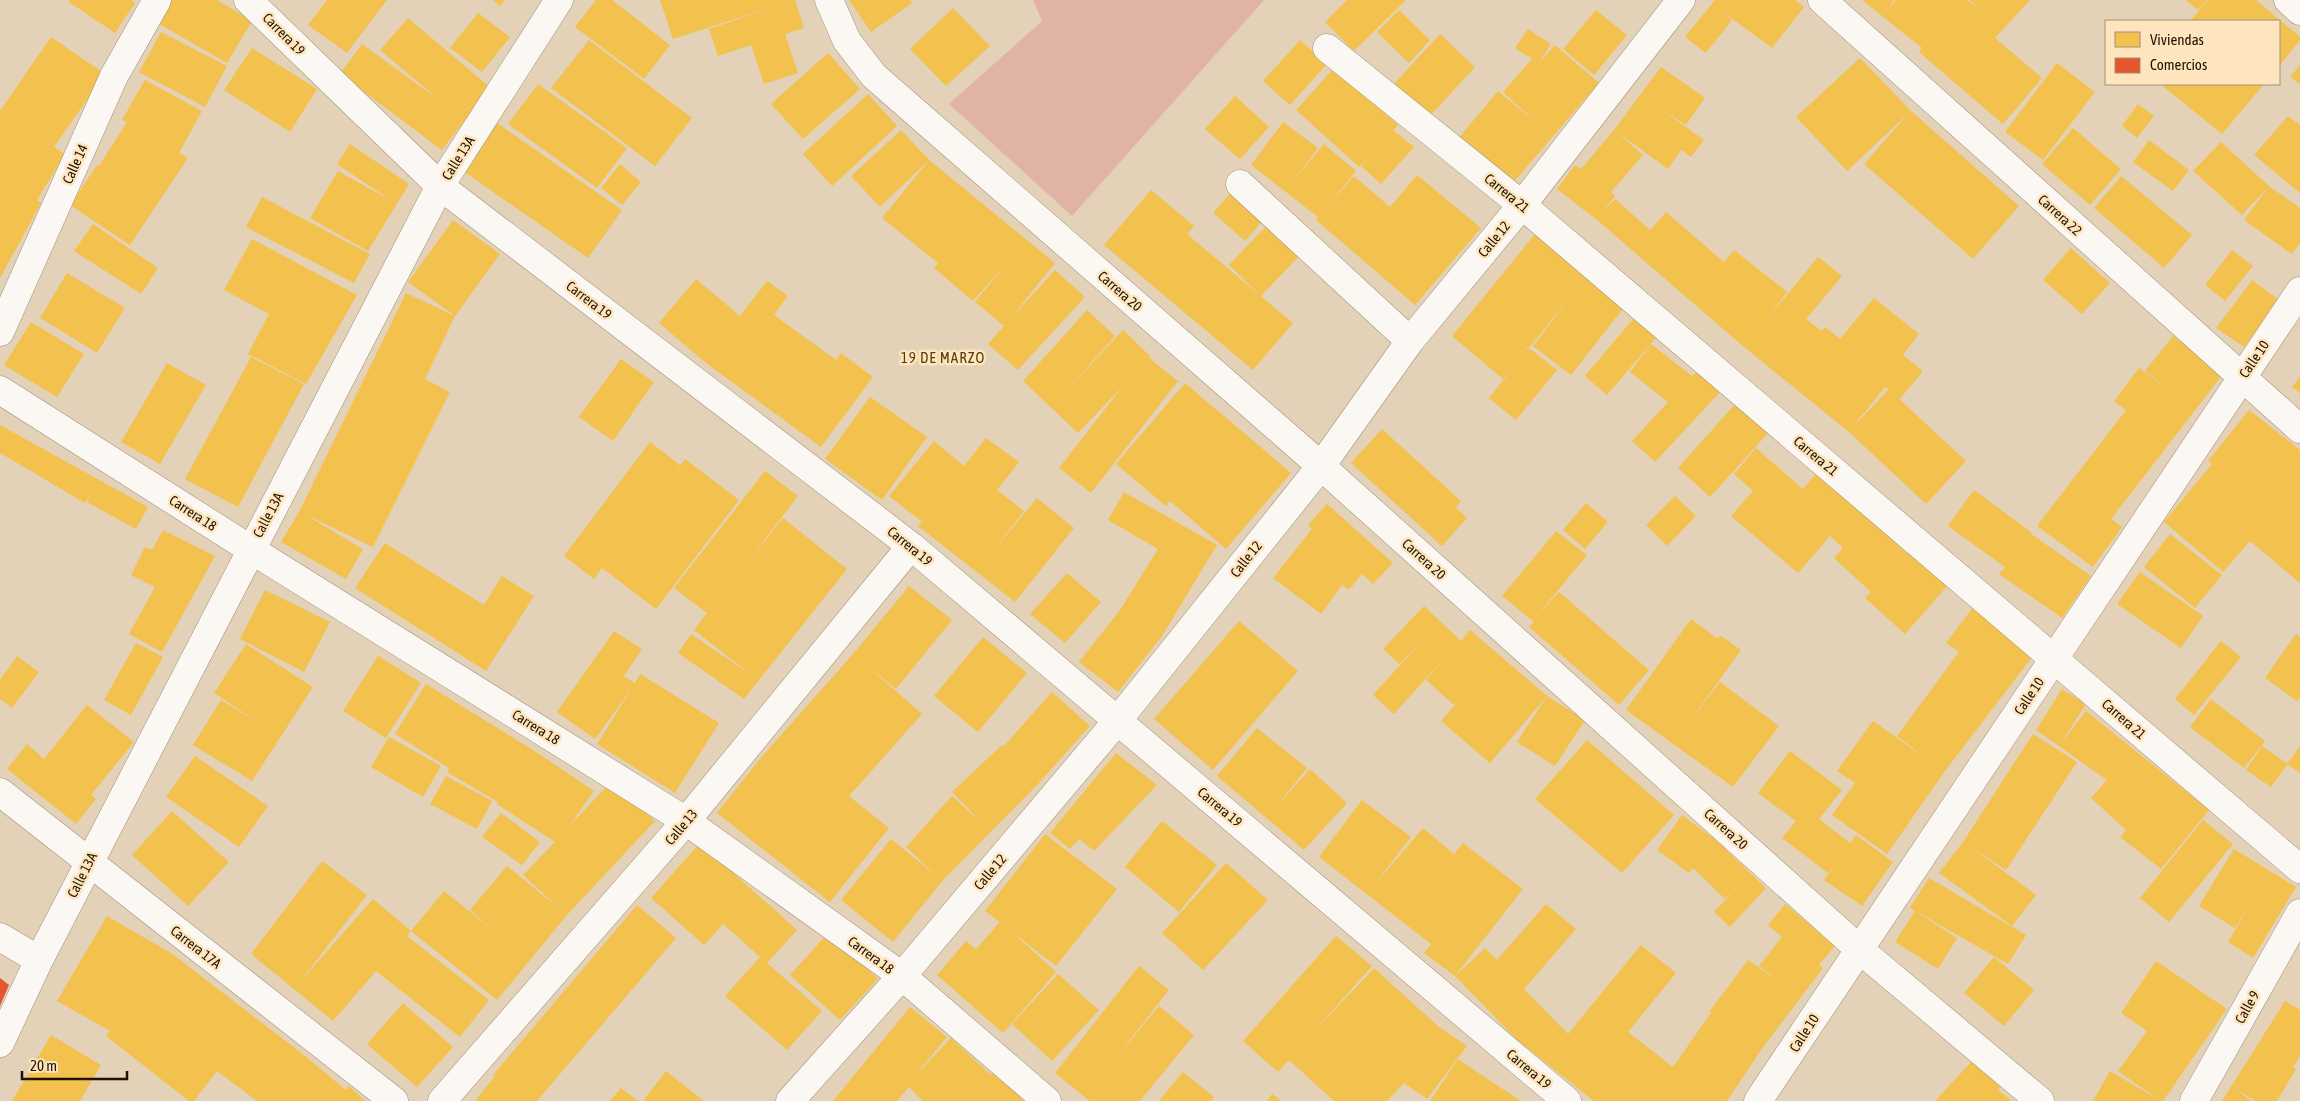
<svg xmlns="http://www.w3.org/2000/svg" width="2300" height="1101" font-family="'Asap Condensed',sans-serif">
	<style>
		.green { fill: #e1b3a7 }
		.homes { fill: #f2c14e; fill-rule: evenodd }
		.shops { fill: #e4572e }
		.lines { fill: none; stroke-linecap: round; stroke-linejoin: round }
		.street-casing { stroke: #9d907a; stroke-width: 29 }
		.secondary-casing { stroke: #9d907a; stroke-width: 29 }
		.street { stroke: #fbf8f4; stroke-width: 28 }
		.secondary { stroke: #fbf8f4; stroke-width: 28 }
		.labels { text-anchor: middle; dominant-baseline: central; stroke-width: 5; stroke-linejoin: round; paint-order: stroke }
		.street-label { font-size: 14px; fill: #1e1302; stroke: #fee5bd }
		.neighbourhood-label { font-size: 15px; letter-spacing: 1px; fill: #563d09; stroke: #fee5bd }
	</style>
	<rect width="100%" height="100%" fill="#e3d2b7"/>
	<path class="green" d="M 1033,0 L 1264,0 L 1072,216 L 949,104 L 1042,21 Z"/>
	<path class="homes" d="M 70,0 L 131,0 L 135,3 L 115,33 L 69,2 Z
		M 166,0 L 217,0 L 252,21 L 227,63 L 154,21 Z
		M 327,0 L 387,0 L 347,53 L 308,25 Z
		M 493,0 L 505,0 L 500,6 Z
		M 596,0 L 612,0 L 670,45 L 644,79 L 575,27 Z
		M 660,0 L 795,0 L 804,28 L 785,34 L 798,73 L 764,84 L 751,45 L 718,56 L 709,29 L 782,4 L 673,39 Z
		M 849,0 L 910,0 L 912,3 L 871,32 Z
		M 1347,0 L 1406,0 L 1354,51 L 1325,22 Z
		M 1715,0 L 1795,0 L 1804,7 L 1772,48 L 1720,10 L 1732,20 L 1706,53 L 1685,37 Z
		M 1862,0 L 1894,0 L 1887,11 L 1896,0 L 1967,0 L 1985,14 L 1969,0 L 2030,0 L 1995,38 L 2042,78 L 2003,124 L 1919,52 L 1922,48 Z
		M 2186,0 L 2207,0 L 2198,10 Z
		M 2208,0 L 2256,0 L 2300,37 L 2300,40 L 2279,66 L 2279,21 L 2190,21 Z
		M 953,8 L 990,46 L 946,86 L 910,49 Z
		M 1399,10 L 1430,40 L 1409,63 L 1377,32 Z
		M 1596,10 L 1627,35 L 1594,75 L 1563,49 Z
		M 478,13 L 510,37 L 482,72 L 450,48 Z
		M 408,18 L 492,89 L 464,121 L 442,150 L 340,74 L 362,44 L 439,100 L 380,50 Z
		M 1528,29 L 1551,44 L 1539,63 L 1555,45 L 1599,83 L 1512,184 L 1458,139 L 1498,91 L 1538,124 L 1503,92 L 1532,59 L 1539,63 L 1515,48 Z
		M 161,32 L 227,66 L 205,107 L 139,72 Z
		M 1440,34 L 1475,67 L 1428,118 L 1393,85 Z
		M 51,37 L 105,74 L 54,147 L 65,154 L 37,200 L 41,203 L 0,278 L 0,111 Z
		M 589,40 L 692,118 L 655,166 L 551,88 Z
		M 1300,40 L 1327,64 L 1290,105 L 1263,81 Z
		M 252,48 L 317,89 L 290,132 L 224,90 Z
		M 828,53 L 860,89 L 803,139 L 771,104 Z
		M 1860,58 L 1911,111 L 2019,206 L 1973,259 L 1864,164 L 1909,113 L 1847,171 L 1796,117 Z
		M 2057,63 L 2095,92 L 2043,160 L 2005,132 Z
		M 2300,65 L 2300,84 L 2290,77 Z
		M 1335,67 L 1398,125 L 1393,130 L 1414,147 L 1381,184 L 1361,166 L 1377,148 L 1359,167 L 1296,110 Z
		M 1661,67 L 1705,98 L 1686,125 L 1661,109 L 1704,140 L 1691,157 L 1681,150 L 1668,169 L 1617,132 L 1643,155 L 1611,192 L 1615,196 L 1600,216 L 1615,199 L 1650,230 L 1666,212 L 1724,262 L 1734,250 L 1787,292 L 1767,319 L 1818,257 L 1842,276 L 1806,319 L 1822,331 L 1825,327 L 1840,339 L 1874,298 L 1919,334 L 1903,355 L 1923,371 L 1900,399 L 1895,395 L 1966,461 L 1926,504 L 1849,432 L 1744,347 L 1597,220 L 1557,189 L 1575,165 L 1581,169 L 1614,130 ZM 1885,387 L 1889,389 L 1852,428 Z
		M 145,80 L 202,111 L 179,153 L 188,158 L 130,245 L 70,205 L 97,165 L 99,166 L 127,122 L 122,120 Z
		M 538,84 L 627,148 L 597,188 L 508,124 Z
		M 2160,84 L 2264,84 L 2222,134 Z
		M 868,94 L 897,126 L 832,186 L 803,154 Z
		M 1235,96 L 1269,127 L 1240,159 L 1205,129 Z
		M 2138,104 L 2154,116 L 2137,138 L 2122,126 Z
		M 2288,116 L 2300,125 L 2300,193 L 2254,155 Z
		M 1283,122 L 1318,148 L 1295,179 L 1324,144 L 1356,171 L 1325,210 L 1354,176 L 1390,207 L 1417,175 L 1481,228 L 1415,305 L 1316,220 L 1318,217 L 1251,165 Z
		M 497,123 L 622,210 L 588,258 L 463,171 Z
		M 2073,128 L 2121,169 L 2090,205 L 2042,164 Z
		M 901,130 L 929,160 L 1055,263 L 1010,319 L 1055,270 L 1085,297 L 1018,370 L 988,344 L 1004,326 L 975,302 L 1011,258 L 973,301 L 934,268 L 938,263 L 882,218 L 929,160 L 880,207 L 851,176 Z
		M 2149,140 L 2189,170 L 2173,191 L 2133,162 Z
		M 2221,142 L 2269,186 L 2300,208 L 2300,243 L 2292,254 L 2244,220 L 2269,186 L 2242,215 L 2193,171 Z
		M 350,144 L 409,184 L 368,251 L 310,218 L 338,171 L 392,201 L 337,164 Z
		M 620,164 L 641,182 L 622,205 L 601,188 Z
		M 2121,176 L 2192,235 L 2164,268 L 2094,208 Z
		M 1234,189 L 1266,217 L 1245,241 L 1213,213 Z
		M 1151,190 L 1194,226 L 1187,234 L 1293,323 L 1253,370 L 1104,245 Z
		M 262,197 L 370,254 L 354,283 L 246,227 Z
		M 453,220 L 500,254 L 455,316 L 408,282 Z
		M 1271,221 L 1303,252 L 1261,296 L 1229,265 Z
		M 93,224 L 158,268 L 141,294 L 74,251 Z
		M 1535,234 L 1625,306 L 1571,375 L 1533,346 L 1572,295 L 1528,349 L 1506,332 L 1528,350 L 1529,348 L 1557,370 L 1516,420 L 1489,398 L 1516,364 L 1503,379 L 1452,336 Z
		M 252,239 L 357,295 L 306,384 L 248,354 L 269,314 L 224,290 Z
		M 2071,248 L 2110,283 L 2082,314 L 2043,280 Z
		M 2232,250 L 2253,266 L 2225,301 L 2205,285 Z
		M 67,273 L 125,308 L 97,353 L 40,318 Z
		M 696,279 L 740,316 L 767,281 L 788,296 L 774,315 L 836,360 L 841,353 L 873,377 L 821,447 L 706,363 L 659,323 Z
		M 2252,280 L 2279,300 L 2244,347 L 2216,328 Z
		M 406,293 L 455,316 L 425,379 L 450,392 L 373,547 L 304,514 L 363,549 L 346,579 L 281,542 L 299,512 Z
		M 1087,310 L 1115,336 L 1066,391 L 1123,330 L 1150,356 L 1149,358 L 1178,381 L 1091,493 L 1059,468 L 1123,386 L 1078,433 L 1023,381 Z
		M 1638,313 L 1660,333 L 1607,395 L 1585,376 Z
		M 31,322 L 84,354 L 57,397 L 4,365 Z
		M 2173,336 L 2223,374 L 2111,519 L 2122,527 L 2093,567 L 2037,526 L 2126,410 L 2114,401 L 2139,368 L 2173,393 L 2145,371 Z
		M 1651,344 L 1692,376 L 1699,369 L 1722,390 L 1655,462 L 1632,441 L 1668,402 L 1630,372 Z
		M 251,357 L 304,384 L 238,507 L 185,479 Z
		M 621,359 L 654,382 L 613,441 L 579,417 Z
		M 167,363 L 206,385 L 160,464 L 121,442 Z
		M 2300,377 L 2300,393 L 2292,387 Z
		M 1185,383 L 1291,473 L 1226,549 L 1170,501 L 1166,506 L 1116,464 Z
		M 870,397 L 927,437 L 882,500 L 825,459 Z
		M 1737,402 L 1770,431 L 1710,497 L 1678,468 Z
		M 2249,410 L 2300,450 L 2300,583 L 2250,541 L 2223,572 L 2164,522 L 2212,464 L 2208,461 Z
		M 0,425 L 148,507 L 136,529 L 87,502 L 93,489 L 85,503 L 0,453 Z
		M 1382,429 L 1461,501 L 1456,508 L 1467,518 L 1442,546 L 1351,463 Z
		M 986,438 L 1019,462 L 997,490 L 1024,511 L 990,555 L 1037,498 L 1074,528 L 1015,602 L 918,526 L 928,514 L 921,521 L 889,496 L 934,441 L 964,466 Z
		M 650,442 L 680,465 L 667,483 L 685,459 L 739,500 L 656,609 L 602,568 L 594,579 L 564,556 Z
		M 1756,448 L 1803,489 L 1819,470 L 1906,553 L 1910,548 L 1950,583 L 1905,634 L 1865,598 L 1871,592 L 1834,558 L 1843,548 L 1830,536 L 1798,573 L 1731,516 L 1753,491 L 1734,474 Z
		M 765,471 L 798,496 L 736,577 L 783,518 L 847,569 L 744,699 L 678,653 L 691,634 L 750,674 L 694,630 L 707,613 L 674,588 Z
		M 1974,490 L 2031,532 L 2030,533 L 2091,576 L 2062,618 L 1999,574 L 2005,567 L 1948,526 Z
		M 1124,492 L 1217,545 L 1162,636 L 1118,692 L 1079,662 L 1120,610 L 1158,549 L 1108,520 Z
		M 1675,496 L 1696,516 L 1667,546 L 1646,525 Z
		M 1586,503 L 1608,522 L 1585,549 L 1563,530 Z
		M 1327,504 L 1393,563 L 1373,584 L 1362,574 L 1349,590 L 1342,585 L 1321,614 L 1273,578 L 1312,529 L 1308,525 Z
		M 163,530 L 215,556 L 162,652 L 129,634 L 155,587 L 131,575 L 145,547 L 152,550 Z
		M 1556,531 L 1587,555 L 1536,617 L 1559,592 L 1649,670 L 1619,705 L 1529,627 L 1534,622 L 1502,596 Z
		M 2170,534 L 2222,575 L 2195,608 L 2144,567 Z
		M 385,543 L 484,605 L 502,576 L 534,596 L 486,671 L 355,588 Z
		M 2140,572 L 2203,616 L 2181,648 L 2117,604 Z
		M 1067,573 L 1101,602 L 1065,643 L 1030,614 Z
		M 909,586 L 952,620 L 896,689 L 864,663 L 922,714 L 849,796 L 889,828 L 830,902 L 717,813 L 759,760 L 853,654 Z
		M 265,590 L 330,622 L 304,672 L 240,639 Z
		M 1424,606 L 1461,641 L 1470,630 L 1547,696 L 1490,763 L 1441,721 L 1472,685 L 1454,705 L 1426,680 L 1450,652 L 1394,714 L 1373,695 L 1419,644 L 1399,664 L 1383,649 Z
		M 1974,606 L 2036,652 L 1945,771 L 1887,854 L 1832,815 L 1855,783 L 1837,771 L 1873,721 L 1928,760 L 1897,736 L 1959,652 L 1946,643 Z
		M 1691,619 L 1718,639 L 1720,635 L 1741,650 L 1687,725 L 1720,682 L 1779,726 L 1733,787 L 1626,710 Z
		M 1239,621 L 1298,671 L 1213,770 L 1154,719 Z
		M 614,631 L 642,649 L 624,676 L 635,683 L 640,674 L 719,723 L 675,793 L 597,744 L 632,688 L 595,739 L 557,712 Z
		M 2296,634 L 2300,637 L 2300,697 L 2297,701 L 2265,678 Z
		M 983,637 L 1027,673 L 978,732 L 934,696 Z
		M 2221,641 L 2241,657 L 2194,715 L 2175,699 Z
		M 136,643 L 163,657 L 131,715 L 104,700 Z
		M 246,644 L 313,687 L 252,781 L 193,745 L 221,700 L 262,725 L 214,693 Z
		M 17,656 L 39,672 L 12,708 L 0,699 L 0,680 Z
		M 378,656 L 421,683 L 386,738 L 343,711 Z
		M 426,684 L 533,750 L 594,791 L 570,825 L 612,781 L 655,821 L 567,915 L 497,1000 L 411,931 L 407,936 L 489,1000 L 460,1037 L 376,971 L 333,1021 L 251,954 L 322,861 L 367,895 L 299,983 L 373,899 L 411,931 L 444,891 L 494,931 L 470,910 L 507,866 L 560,909 L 523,875 L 555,842 L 497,804 L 498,802 L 447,772 L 449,768 L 395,734 Z
		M 2062,689 L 2086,704 L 2061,743 L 2086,711 L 2209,810 L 2161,869 L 2120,837 L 2126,830 L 2091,798 L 2107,780 L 2036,730 Z
		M 1052,692 L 1090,726 L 1039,783 L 943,880 L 893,942 L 841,900 L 891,839 L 937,876 L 906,847 L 952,796 L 984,825 L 952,792 L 1002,745 L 1004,746 Z
		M 1547,696 L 1585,720 L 1555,766 L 1517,742 Z
		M 2211,699 L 2265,741 L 2244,768 L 2190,727 Z
		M 87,705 L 134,742 L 91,795 L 96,799 L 76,824 L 7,769 L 27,744 L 44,759 Z
		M 1257,728 L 1307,768 L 1275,808 L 1310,769 L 1347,803 L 1304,850 L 1217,776 Z
		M 2033,734 L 2077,762 L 2006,870 L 1971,847 L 2036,895 L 2012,926 L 1939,873 L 1963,842 Z
		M 389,737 L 441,766 L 423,797 L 371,767 Z
		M 1587,740 L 1674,815 L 1622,873 L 1535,799 Z
		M 2262,746 L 2288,764 L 2271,787 L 2246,770 Z
		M 2300,746 L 2300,773 L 2287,764 Z
		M 1790,751 L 1842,790 L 1819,819 L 1850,843 L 1856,835 L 1893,862 L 1862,906 L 1824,880 L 1834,866 L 1828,873 L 1782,838 L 1796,821 L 1758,793 Z
		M 1116,753 L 1157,785 L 1094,851 L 1079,839 L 1070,849 L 1050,833 Z
		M 195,756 L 268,806 L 239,847 L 166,797 Z
		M 446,776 L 492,801 L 477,829 L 430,804 Z
		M 1362,800 L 1411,837 L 1371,889 L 1423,828 L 1454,854 L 1463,843 L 1523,889 L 1455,976 L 1485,948 L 1497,960 L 1546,904 L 1576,929 L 1524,989 L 1568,1034 L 1641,945 L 1676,973 L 1628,1032 L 1673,1067 L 1711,1013 L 1709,1012 L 1748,960 L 1782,984 L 1759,966 L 1782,937 L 1768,925 L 1785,904 L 1835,946 L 1819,965 L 1823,968 L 1761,1050 L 1727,1101 L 1594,1101 L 1517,1040 L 1455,976 L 1424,953 L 1431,944 L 1319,857 Z
		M 172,811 L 229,862 L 188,906 L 132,855 Z
		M 501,813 L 540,842 L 522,865 L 482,837 Z
		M 1682,815 L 1715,839 L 1766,888 L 1730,927 L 1714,912 L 1737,888 L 1725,899 L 1693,868 L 1689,873 L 1657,850 Z
		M 2203,820 L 2233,844 L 2169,922 L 2140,898 Z
		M 1162,821 L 1217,865 L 1179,912 L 1125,867 Z
		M 1045,834 L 1117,889 L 1056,966 L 1011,931 L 1056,972 L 1003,1033 L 937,975 L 966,941 L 999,969 L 976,949 L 1000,922 L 985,911 Z
		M 700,843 L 797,930 L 767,963 L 822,1011 L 787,1050 L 725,996 L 760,957 L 723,924 L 704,945 L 651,898 Z
		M 2234,849 L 2296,887 L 2253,958 L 2228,942 L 2254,898 L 2235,928 L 2199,906 Z
		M 1226,863 L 1268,900 L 1203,970 L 1162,933 Z
		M 1929,878 L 2026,935 L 2008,964 L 1910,908 Z
		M 637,905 L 676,938 L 537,1101 L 475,1101 L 495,1076 L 493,1075 Z
		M 1915,911 L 1957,938 L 1938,969 L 1895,942 Z
		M 107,916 L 171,953 L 300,1052 L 346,1090 L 349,1086 L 365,1101 L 257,1101 L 217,1071 L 194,1101 L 189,1101 L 106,1036 L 110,1031 L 57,1001 Z
		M 828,933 L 878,979 L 840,1020 L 790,975 Z
		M 1336,936 L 1372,966 L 1310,1036 L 1374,968 L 1439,1027 L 1467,1046 L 1427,1099 L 1404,1083 L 1387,1101 L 1334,1101 L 1289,1060 L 1278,1072 L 1243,1041 Z
		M 1994,957 L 2034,990 L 2004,1026 L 1964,993 Z
		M 2156,961 L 2227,1009 L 2163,1101 L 2093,1101 L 2110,1071 L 2159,1100 L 2118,1071 L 2147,1031 L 2121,1013 Z
		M 1139,966 L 1169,990 L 1111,1064 L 1159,1006 L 1194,1035 L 1140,1101 L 1090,1101 L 1055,1073 Z
		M 1058,974 L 1099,1010 L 1052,1061 L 1012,1024 Z
		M 2285,1001 L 2300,1010 L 2300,1056 L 2293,1067 L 2296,1069 L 2277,1101 L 2255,1101 L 2234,1088 L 2251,1101 L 2222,1101 Z
		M 403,1003 L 453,1047 L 417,1087 L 367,1044 Z
		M 910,1007 L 947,1037 L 912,1079 L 951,1038 L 991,1075 L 992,1073 L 1025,1101 L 923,1101 L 909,1087 L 897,1101 L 833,1101 Z
		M 51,1035 L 101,1065 L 80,1101 L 12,1101 Z
		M 1458,1059 L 1486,1078 L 1521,1101 L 1430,1101 Z
		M 1972,1061 L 2000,1087 L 1998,1090 L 2012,1101 L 1935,1101 Z
		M 666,1071 L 704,1101 L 643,1101 Z
		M 1183,1072 L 1214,1097 L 1211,1101 L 1159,1101 Z
		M 621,1088 L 638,1101 L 610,1101 Z
		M 1272,1094 L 1281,1101 L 1267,1101 Z"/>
	<path class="shops" d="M 0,978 L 9,985 L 0,1006 Z"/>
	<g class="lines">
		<g class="street-casing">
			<path id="street" d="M 248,0 L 440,186 L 911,546 L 1567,1101
				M 829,0 L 847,41 L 874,76 L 1321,466 L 1859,949 L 2040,1101
				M 1822,0 L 2300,429
				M 2288,0 L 2300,11
				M 1327,48 L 1522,205 L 2300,869
				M 1240,184 L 1410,341
				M 0,332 L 114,76 L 157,0
				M 0,390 L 250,549 L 686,821 L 902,976 L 1047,1101
				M 0,792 L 394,1101
				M 0,937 L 39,960
				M 0,1043 L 39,960 L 440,186 L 559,0
				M 442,1101 L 686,821 L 911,546
				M 790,1101 L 902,976 L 1118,720 L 1321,466 L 1410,341 L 1522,205 L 1681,0"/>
		</g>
		<g class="secondary-casing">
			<path id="secondary" d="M 1758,1101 L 2300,291
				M 2194,1101 L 2300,913"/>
		</g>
		<use href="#street" class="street"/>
		<use href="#secondary" class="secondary"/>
	</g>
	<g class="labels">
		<g class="street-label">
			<text transform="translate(284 34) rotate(45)">Carrera 19</text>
			<text transform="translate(458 158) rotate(-58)">Calle 13A</text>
			<text transform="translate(75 164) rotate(-66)">Calle 14</text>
			<text transform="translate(1507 193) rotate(39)">Carrera 21</text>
			<text transform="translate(2060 215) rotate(42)">Carrera 22</text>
			<text transform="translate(1494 239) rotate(-51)">Calle 12</text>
			<text transform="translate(1120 291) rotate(41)">Carrera 20</text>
			<text transform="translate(589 300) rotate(37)">Carrera 19</text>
			<text transform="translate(2254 359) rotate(-56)">Calle 10</text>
			<text transform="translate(1816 456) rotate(40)">Carrera 21</text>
			<text transform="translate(193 513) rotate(33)">Carrera 18</text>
			<text transform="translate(268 515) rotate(-62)">Calle 13A</text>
			<text transform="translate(910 546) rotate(39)">Carrera 19</text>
			<text transform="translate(1246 559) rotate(-52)">Calle 12</text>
			<text transform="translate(1424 559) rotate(42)">Carrera 20</text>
			<text transform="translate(2029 696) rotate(-56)">Calle 10</text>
			<text transform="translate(2124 719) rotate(41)">Carrera 21</text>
			<text transform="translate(536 727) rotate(32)">Carrera 18</text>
			<text transform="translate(1220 807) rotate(40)">Carrera 19</text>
			<text transform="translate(681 827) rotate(-50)">Calle 13</text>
			<text transform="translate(1726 829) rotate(42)">Carrera 20</text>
			<text transform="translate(990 872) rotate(-50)">Calle 12</text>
			<text transform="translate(82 875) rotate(-63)">Calle 13A</text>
			<text transform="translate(196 947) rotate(38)">Carrera 17A</text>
			<text transform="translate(871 955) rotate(36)">Carrera 18</text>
			<text transform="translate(2247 1007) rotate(-61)">Calle 9</text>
			<text transform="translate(1804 1033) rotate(-57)">Calle 10</text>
			<text transform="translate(1529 1069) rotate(40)">Carrera 19</text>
		</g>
		<g class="neighbourhood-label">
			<text x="943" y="357">19 DE MARZO</text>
		</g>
	</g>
	<rect x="2105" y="20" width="175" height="65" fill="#fee5bd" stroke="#a49172"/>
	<rect x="2115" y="32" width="25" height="15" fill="#f2c14e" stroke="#a49172"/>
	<text x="2150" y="45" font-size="15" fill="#1e1302">Viviendas</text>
	<rect x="2115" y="58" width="25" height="15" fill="#e4572e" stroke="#a49172"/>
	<text x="2150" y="70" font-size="15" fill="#1e1302">Comercios</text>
	<path d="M22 1071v8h105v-8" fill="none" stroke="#1e1302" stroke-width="2.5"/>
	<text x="30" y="1071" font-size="15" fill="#1e1302" stroke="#fee5bd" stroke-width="4" paint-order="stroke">20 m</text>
</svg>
